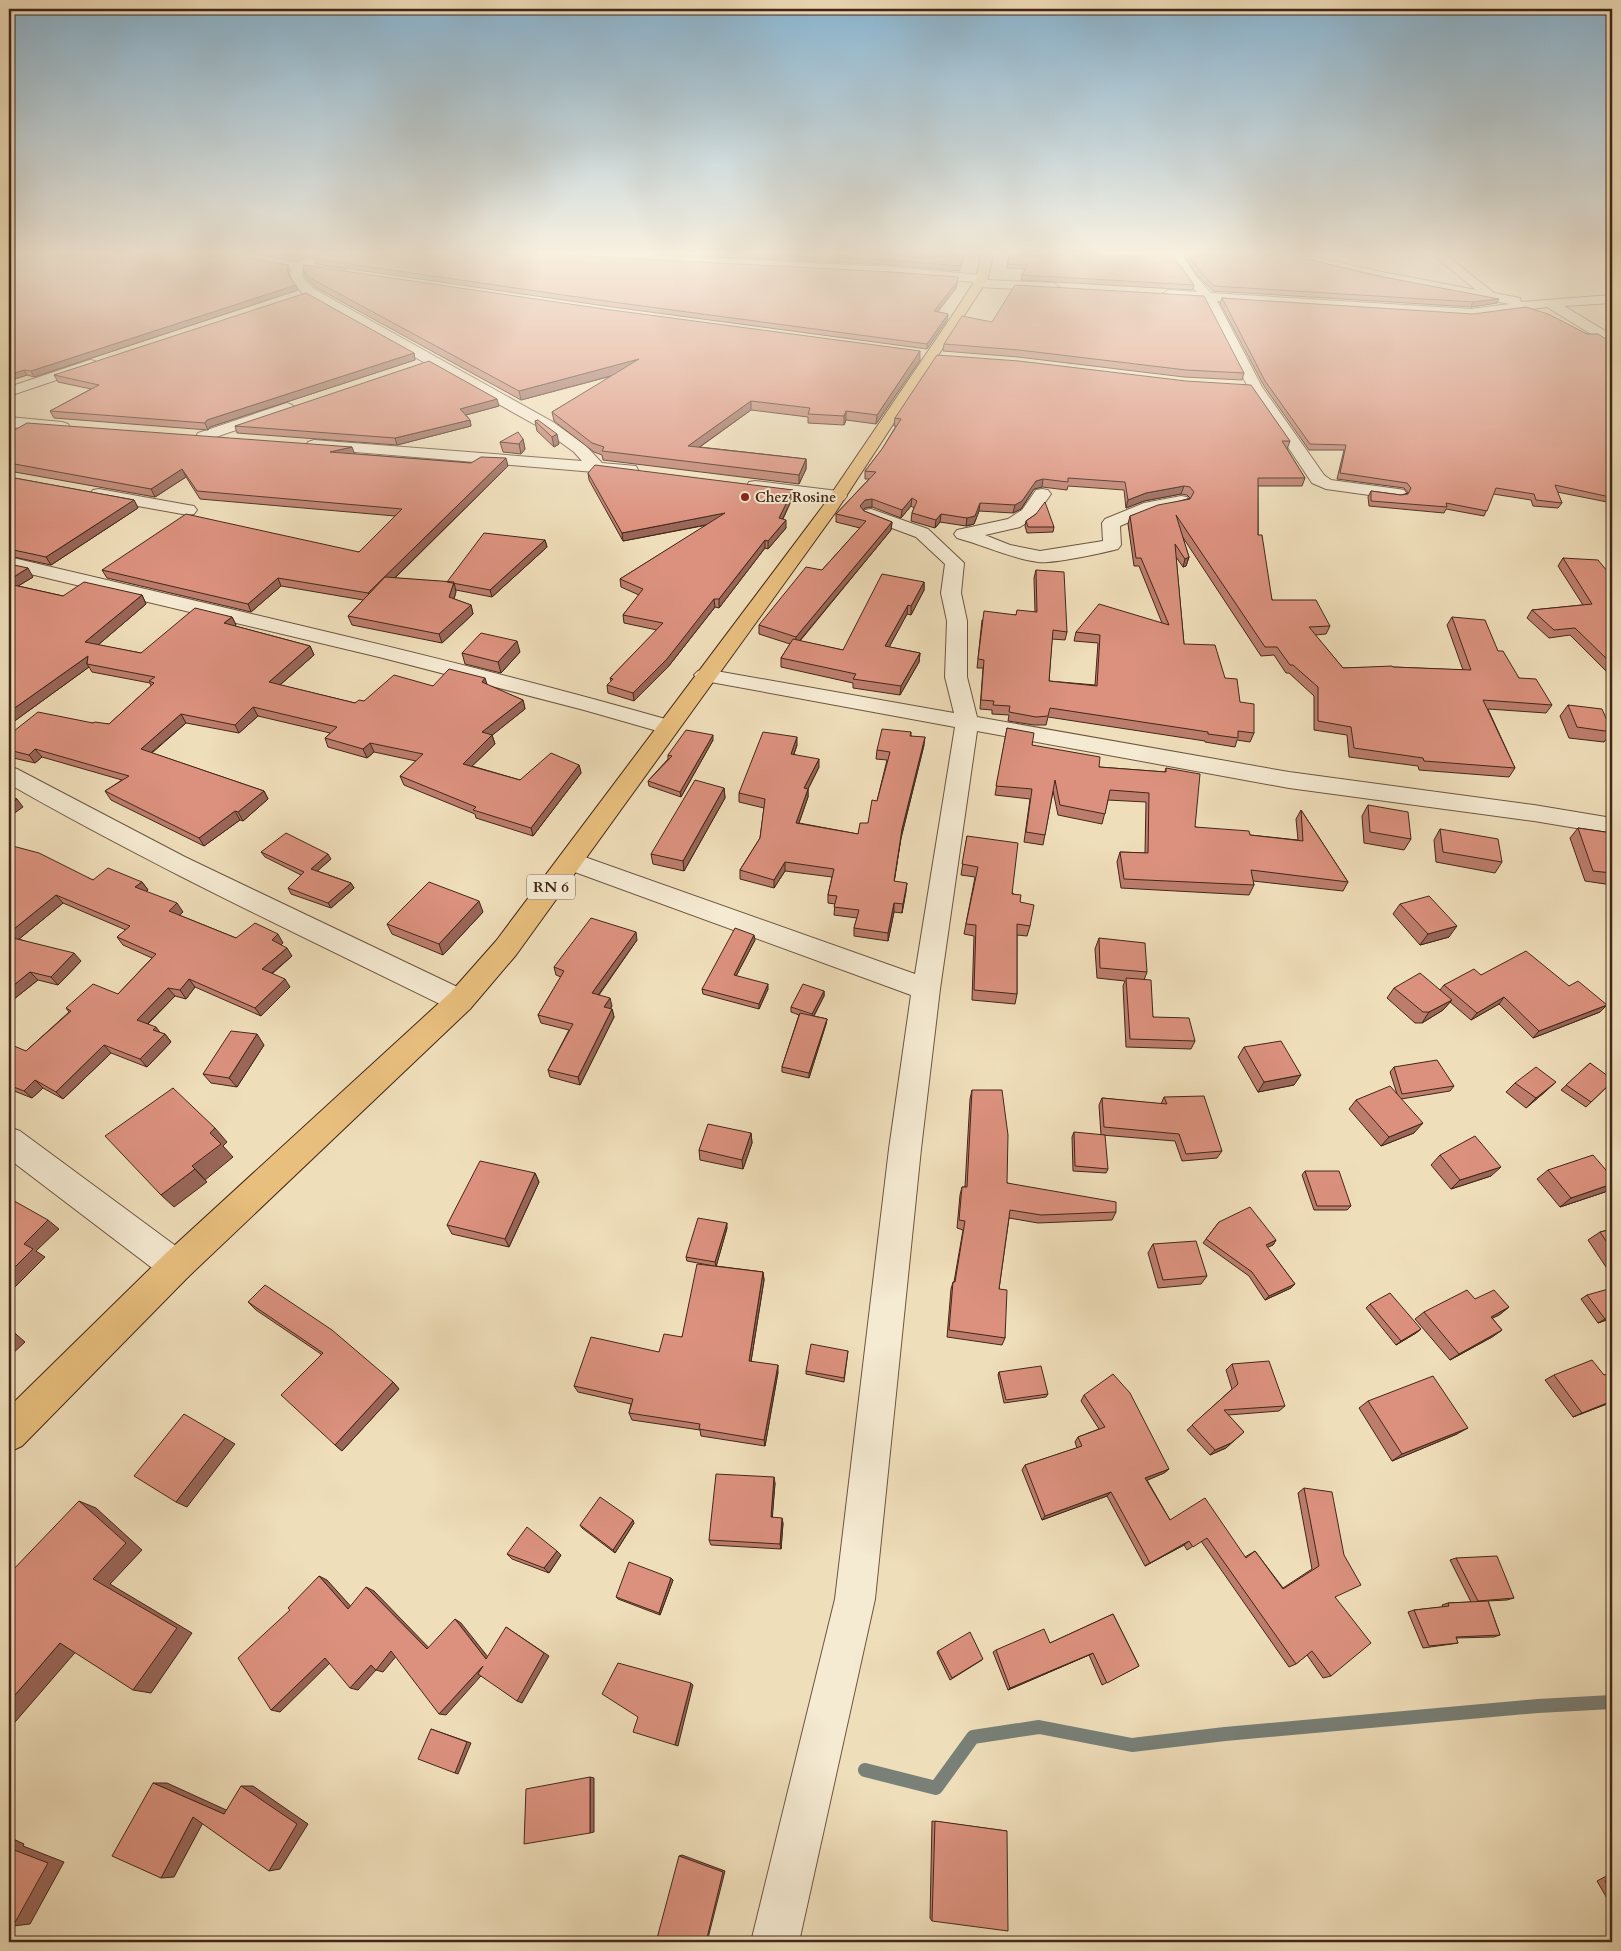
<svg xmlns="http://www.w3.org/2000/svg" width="1621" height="1951" font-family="Cardo,serif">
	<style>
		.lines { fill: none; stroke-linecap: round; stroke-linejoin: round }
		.stream { stroke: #788078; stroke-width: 14 }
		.minor-casing { stroke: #6d5540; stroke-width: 2 }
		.primary-casing { stroke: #422718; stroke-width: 2 }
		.minor { fill: #f5ead2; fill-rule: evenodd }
		.primary { fill: #e8bf7d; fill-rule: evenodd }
		.wall { fill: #bc7d6c; stroke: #422718 }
		.shaded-wall { fill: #996658; stroke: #422718 }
		.building { fill: #db917e; stroke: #422718 }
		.poi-dot { fill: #8f2418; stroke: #f5ead2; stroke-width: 2 }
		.labels { text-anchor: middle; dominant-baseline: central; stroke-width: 4; stroke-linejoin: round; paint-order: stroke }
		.far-poi-label { font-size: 14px; font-weight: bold; fill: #422718; stroke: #f5ead2; text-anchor: start }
		.shield { fill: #f5ead2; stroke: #786250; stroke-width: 1 }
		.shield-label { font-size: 15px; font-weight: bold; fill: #422718 }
	</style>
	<rect width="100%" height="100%" fill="#efdeba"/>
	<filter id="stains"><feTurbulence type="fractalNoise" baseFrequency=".004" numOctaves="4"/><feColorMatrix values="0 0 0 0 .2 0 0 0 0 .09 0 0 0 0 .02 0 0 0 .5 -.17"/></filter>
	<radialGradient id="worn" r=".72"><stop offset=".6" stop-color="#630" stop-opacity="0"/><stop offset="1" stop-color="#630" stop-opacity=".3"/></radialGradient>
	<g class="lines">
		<path class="stream" d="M 865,1770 L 936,1788 L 973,1737 L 1039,1727 L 1132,1745 L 1225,1734 L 1538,1706 L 1612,1702"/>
		<g class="minor-casing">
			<path id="minor" d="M 231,254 L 250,254 L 298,263 L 311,257 L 317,261 L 313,265 L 345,270 L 347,273 L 345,276 L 341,277 L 304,271 L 302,274 L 304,279 L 314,289 L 553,422 L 586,446 L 602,463 L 636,466 L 638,470 L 636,474 L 630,475 L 308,448 L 306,445 L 308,442 L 314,440 L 582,461 L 574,452 L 541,428 L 304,295 L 294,283 L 290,274 L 292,269 L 233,257 Z
				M 560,254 L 628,254 L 892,267 L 982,275 L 986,276 L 988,280 L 1053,283 L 1059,287 L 1053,291 L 979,287 L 975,286 L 973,282 L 892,275 L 566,258 Z
				M 1170,254 L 1182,254 L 1196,276 L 1211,293 L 1471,309 L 1510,304 L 1377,279 L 1283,257 L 1281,254 L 1301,254 L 1377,271 L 1476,290 L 1432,254 L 1445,254 L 1494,293 L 1520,298 L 1521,302 L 1612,295 L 1612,303 L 1564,306 L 1612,335 L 1612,345 L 1607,344 L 1547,307 L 1471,317 L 1217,301 L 1262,387 L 1324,475 L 1331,480 L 1398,489 L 1404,490 L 1407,494 L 1404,498 L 1398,499 L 1326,489 L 1312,483 L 1248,387 L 1203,300 L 1168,298 L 1162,294 L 1168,290 L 1197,292 L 1187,281 Z
				M 90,360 L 95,361 L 97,364 L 95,367 L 9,396 L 9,387 Z
				M 287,403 L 292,405 L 295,408 L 292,411 L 210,439 L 198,439 L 196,436 L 198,433 Z
				M 9,417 L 62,422 L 68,424 L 70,427 L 68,430 L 62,432 L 9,427 Z
				M 755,481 L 838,491 L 844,492 L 847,496 L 844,500 L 838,501 L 749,490 L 747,486 L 749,482 Z
				M 99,489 L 188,505 L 194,506 L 197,510 L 194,514 L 188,515 L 93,498 L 90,494 L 93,490 Z
				M 1042,489 L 1048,490 L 1051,494 L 1034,518 L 1020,527 L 985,535 L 1010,545 L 1040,551 L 1103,541 L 1102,523 L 1105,519 L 1144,503 L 1181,496 L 1187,497 L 1190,501 L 1187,505 L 1155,511 L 1120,526 L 1121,545 L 1118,549 C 1103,553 1052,564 1038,562 C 1009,558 984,545 957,538 L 954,534 L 957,530 L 1008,519 L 1022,510 L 1036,490 Z
				M 871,509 L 928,529 L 964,563 L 961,593 L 967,621 L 967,677 L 977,717 L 1289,772 L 1534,805 L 1612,818 L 1612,834 L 1534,821 L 1289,788 L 977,731 L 940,989 L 921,1149 L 875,1599 L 799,1942 L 751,1942 L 835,1599 L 889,1149 L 911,995 L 561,867 L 557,861 L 561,855 L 570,852 L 579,855 L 915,974 L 955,727 L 705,681 L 698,679 L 694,675 L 698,671 L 705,669 L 954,713 L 945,677 L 947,621 L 941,593 L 945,564 L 916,537 L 865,518 L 862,514 L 865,510 Z
				M 9,557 C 232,610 456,659 676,722 L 679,727 L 676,732 L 668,734 L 584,710 L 379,657 L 9,569 Z
				M 9,766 L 17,769 L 185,857 L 470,993 L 474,1001 L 470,1009 L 460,1012 L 450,1009 C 302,936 152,866 9,784 Z
				M 9,1127 L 20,1131 L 188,1255 L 193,1266 L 188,1277 L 176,1282 L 164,1277 L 9,1159 Z"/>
		</g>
		<g class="primary-casing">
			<path id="primary" d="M 981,254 L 993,254 L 988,279 L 835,513 L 516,955 L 470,1009 L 188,1277 L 22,1446 L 9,1452 L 9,1407 L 164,1255 L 450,993 L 496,941 L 823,506 L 956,310 L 976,279 Z"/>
		</g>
		<use href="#minor" class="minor"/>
		<use href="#primary" class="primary"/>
	</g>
	<path class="wall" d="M 9,254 L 288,265 L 289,270 L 288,275 L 298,290 L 34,377 L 27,375 L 9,381 Z
		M 261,254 L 563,254 L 565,255 L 957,283 L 956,288 L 937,312 L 948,314 L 947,320 L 927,349 L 605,306 L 317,264 L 315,258 L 312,255 L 297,261 Z
		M 659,254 L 964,254 L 960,271 L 892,265 Z
		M 1009,254 L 1194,285 L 1193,290 L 1021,280 L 1022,275 L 1025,269 L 1007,268 Z
		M 1183,254 L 1284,254 L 1497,303 L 1471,307 L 1213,291 L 1197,275 Z
		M 303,270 L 920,360 L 876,424 L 846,420 L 844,425 L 808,423 L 808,417 L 751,410 L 700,447 L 806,459 L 806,469 L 799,484 L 603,460 L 602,455 L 594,452 L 554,421 L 552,412 L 612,376 L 521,400 L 315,287 L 306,278 Z
		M 1222,298 L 1587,334 L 1612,341 L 1612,527 L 1607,502 L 1557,492 L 1562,503 L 1558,508 L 1533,506 L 1531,500 L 1493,494 L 1484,516 L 1446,509 L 1444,513 L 1369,506 L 1368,497 L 1371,491 L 1401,495 L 1408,493 L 1404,488 L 1337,479 L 1344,450 L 1309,450 L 1264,386 L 1220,303 Z
		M 992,322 L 1244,373 L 1242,380 L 1184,377 L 1018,357 L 943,351 L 944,344 Z
		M 414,353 L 415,360 L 210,427 L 208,430 L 54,418 L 50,411 L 91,389 L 58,382 L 54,375 Z
		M 499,406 L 466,415 L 470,420 L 471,426 L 397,445 L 237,433 L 235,426 Z
		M 895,418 L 1290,441 L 1287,449 L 1305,478 L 1302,486 L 1258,486 L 1258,535 L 1272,600 L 1330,626 L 1326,634 L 1315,635 L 1343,668 L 1393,667 L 1463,670 L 1447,625 L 1452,617 L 1498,651 L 1519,678 L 1552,705 L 1546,713 L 1488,709 L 1515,768 L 1509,777 L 1419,770 L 1418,766 L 1349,757 L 1347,735 L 1314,730 L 1314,696 L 1289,673 L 1286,673 L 1274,655 L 1261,656 L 1182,536 L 1189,557 L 1186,566 L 1183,567 L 1176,557 L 1184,644 L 1225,678 L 1240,702 L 1254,733 L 1250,742 L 1237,740 L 1235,747 L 1205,742 L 1205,741 L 1048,717 L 1046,725 L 1034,725 L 1008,721 L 1009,715 L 992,714 L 992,710 L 980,709 L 983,668 L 977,668 L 982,620 L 1035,612 L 1034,578 L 1036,570 L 1067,632 L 1065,640 L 1052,639 L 1049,681 L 1095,685 L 1098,643 L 1074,641 L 1076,632 L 1162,623 L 1139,566 L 1134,566 L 1128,524 L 1130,516 L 1190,498 L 1187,495 L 1181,494 L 1144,501 L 1126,508 L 1124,490 L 1068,486 L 1067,490 L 1042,487 L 1034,489 L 1021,509 L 1013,513 L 979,511 L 974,524 L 966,526 L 940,522 L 935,528 L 911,521 L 912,513 L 914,508 L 911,506 L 901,518 L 872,507 L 865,508 L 863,510 L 864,511 L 892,522 L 891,530 L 800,641 L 843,650 L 924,582 L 924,590 L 911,615 L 907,614 L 889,647 L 920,653 L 919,662 L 900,695 L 853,688 L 853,683 L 781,667 L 781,658 L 790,644 L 759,634 L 759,625 L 822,570 L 860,528 L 836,522 L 836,514 L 869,479 L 865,479 L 865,471 L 882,449 L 896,426 L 894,426 Z
		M 538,420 L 559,444 L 554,447 L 537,431 L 535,421 Z
		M 9,431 L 355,454 L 508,466 L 395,578 L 447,582 L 545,540 L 547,547 L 492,597 L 456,590 L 454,599 L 471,605 L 473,614 L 442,643 L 352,625 L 348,616 L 363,600 L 281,586 L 251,612 L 107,578 L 102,570 L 359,552 L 395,516 L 200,499 L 186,477 L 155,497 L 9,471 Z
		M 523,439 L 525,449 L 521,454 L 503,452 L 500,442 Z
		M 588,473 L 793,490 L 793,497 L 783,519 L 786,528 L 768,549 L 765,548 L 719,608 L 715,607 L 668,667 L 634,701 L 608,693 L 607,685 L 611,681 L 610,678 L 657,630 L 624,623 L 623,615 L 639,595 L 621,587 L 620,579 L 707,525 L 623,541 L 589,480 Z
		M 9,477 L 134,500 L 138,508 L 51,565 L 9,556 Z
		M 1036,514 L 1054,527 L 1053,532 L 1027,533 L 1025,526 L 1026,521 Z
		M 1563,558 L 1612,577 L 1612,671 L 1606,671 L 1570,635 L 1549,638 L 1527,618 L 1532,610 L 1583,605 L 1558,566 Z
		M 9,564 L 33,577 L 18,586 L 63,596 L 142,595 L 146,604 L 98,645 L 141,653 L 232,617 L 236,625 L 235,626 L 310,646 L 314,655 L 280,685 L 355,703 L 433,686 L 487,685 L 523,700 L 525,709 L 492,735 L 495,744 L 472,766 L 520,780 L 579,765 L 581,773 L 533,836 L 476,818 L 475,814 L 404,785 L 400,776 L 416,761 L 374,752 L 367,758 L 328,747 L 325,738 L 330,733 L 258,716 L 239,733 L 186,723 L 152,753 L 264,791 L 268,799 L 243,821 L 240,820 L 204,846 L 111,800 L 105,791 L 122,780 L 42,757 L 35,763 L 9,757 L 9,735 L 93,723 L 109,724 L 151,686 L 150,683 L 92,672 L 89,667 L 9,725 Z
		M 520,652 L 501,673 L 465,664 L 462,653 Z
		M 1568,705 L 1612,732 L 1604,742 L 1569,738 L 1560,716 Z
		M 1007,728 L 1032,745 L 1099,767 L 1165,772 L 1166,768 L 1195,827 L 1250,835 L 1298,840 L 1296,819 L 1301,810 L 1348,882 L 1343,891 L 1253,881 L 1254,885 L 1249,895 L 1121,888 L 1117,862 L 1120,852 L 1145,853 L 1146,802 L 1108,800 L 1102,824 L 1058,815 L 1053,791 L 1043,845 L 1024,842 L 1030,799 L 995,795 Z
		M 911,732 L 911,736 L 924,745 L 901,838 L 894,881 L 906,891 L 902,913 L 894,912 L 888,941 L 854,936 L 854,928 L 857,918 L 834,915 L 835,904 L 828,903 L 828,895 L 832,877 L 785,871 L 774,888 L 740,879 L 740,870 L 760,838 L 764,808 L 739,802 L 739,793 L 797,745 L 794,754 L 819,767 L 808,789 L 808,797 L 799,823 L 858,834 L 868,823 L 877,801 L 887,760 L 876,759 L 877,750 Z
		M 713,740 L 681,797 L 649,786 L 648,781 L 668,759 L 668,755 Z
		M 724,788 L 725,798 L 684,871 L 653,864 L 651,854 Z
		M 1368,805 L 1411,839 L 1404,850 L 1364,843 L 1362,816 Z
		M 1578,828 L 1612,833 L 1612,885 L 1585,881 L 1570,838 Z
		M 1440,829 L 1502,862 L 1495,873 L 1436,862 L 1434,840 Z
		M 967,836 L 1020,902 L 1030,926 L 1027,936 L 1017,935 L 1017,994 L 1015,1004 L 972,1000 L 974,936 L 964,934 L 975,877 L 961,875 Z
		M 9,845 L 93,880 L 142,882 L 148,890 L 146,892 L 183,912 L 179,915 L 236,938 L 283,943 L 281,945 L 292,956 L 272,974 L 290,987 L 261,1016 L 195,987 L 186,999 L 175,996 L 148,1024 L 161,1033 L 165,1034 L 171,1042 L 147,1067 L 111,1053 L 63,1099 L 43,1088 L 32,1098 L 9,1089 L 9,1051 L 26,1051 L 69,1012 L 66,1008 L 118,994 L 152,958 L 123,945 L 117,937 L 126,930 L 63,903 L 19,939 L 81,961 L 58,985 L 38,980 L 9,1003 Z
		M 261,852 L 331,859 L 317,871 L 351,883 L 354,888 L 331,908 L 291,894 L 288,888 L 301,875 L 265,857 Z
		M 1400,904 L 1449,937 L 1420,945 L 1393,914 Z
		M 483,912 L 443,955 L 392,934 L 387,924 Z
		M 1099,938 L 1147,972 L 1144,980 L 1153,1017 L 1195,1041 L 1191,1049 L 1126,1047 L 1123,986 L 1125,981 L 1097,978 L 1095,949 Z
		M 637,940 L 599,995 L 612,1006 L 610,1009 L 612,1009 L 614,1017 L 580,1085 L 550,1077 L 548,1070 L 569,1030 L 541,1023 L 538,1015 L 561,977 L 556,975 L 554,967 Z
		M 755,940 L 736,976 L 768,989 L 759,1009 L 703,994 L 702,989 Z
		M 1481,975 L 1569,986 L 1607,1005 L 1600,1012 L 1533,1038 L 1499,1004 L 1471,1020 L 1450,1002 L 1443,1010 L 1422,1023 L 1415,1023 L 1387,998 L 1394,988 L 1440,990 L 1444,985 Z
		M 824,991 L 824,996 L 814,1016 L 827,1019 L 826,1024 L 809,1078 L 782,1072 L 782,1067 L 799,1015 L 791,1012 L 791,1007 Z
		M 264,1045 L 237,1087 L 211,1083 L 203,1074 Z
		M 1244,1047 L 1294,1085 L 1258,1092 L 1238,1057 Z
		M 1590,1063 L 1612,1082 L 1586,1107 L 1561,1090 Z
		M 1394,1067 L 1454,1086 L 1450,1091 L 1401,1099 L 1414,1133 L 1381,1146 L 1349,1109 L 1356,1100 L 1397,1094 L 1390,1072 Z
		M 1515,1083 L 1546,1091 L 1526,1108 L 1506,1092 Z
		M 972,1090 L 1007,1183 L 1116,1212 L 1112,1220 L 1038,1223 L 1009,1218 L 999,1289 L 1005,1338 L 1002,1345 L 947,1337 L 951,1289 L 953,1282 L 954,1282 L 963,1230 L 957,1228 L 960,1195 L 962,1187 L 965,1187 L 970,1099 Z
		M 1164,1097 L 1222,1151 L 1217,1158 L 1182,1161 L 1175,1141 L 1101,1135 L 1099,1105 L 1102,1098 L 1161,1104 Z
		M 1074,1132 L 1108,1169 L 1106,1173 L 1073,1171 L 1072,1137 Z
		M 751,1133 L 752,1143 L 743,1169 L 700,1160 L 699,1150 Z
		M 1440,1155 L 1491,1176 L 1451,1189 L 1431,1165 Z
		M 1548,1170 L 1605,1192 L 1560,1207 L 1537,1179 Z
		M 1305,1171 L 1351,1206 L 1347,1210 L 1314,1210 L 1302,1175 Z
		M 535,1173 L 539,1182 L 509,1247 L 452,1234 L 447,1225 Z
		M 1219,1222 L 1276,1240 L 1273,1245 L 1267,1247 L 1295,1284 L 1291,1288 L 1265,1300 L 1249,1276 L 1203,1243 Z
		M 727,1228 L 716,1266 L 763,1272 L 764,1280 L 751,1361 L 778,1372 L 765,1446 L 701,1436 L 700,1430 L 632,1420 L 629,1413 L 631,1404 L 578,1392 L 574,1386 L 659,1352 L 682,1337 L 714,1266 L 687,1261 L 686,1257 Z
		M 1612,1229 L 1612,1276 L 1588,1240 L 1600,1232 Z
		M 1153,1244 L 1207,1276 L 1201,1284 L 1158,1288 L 1148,1253 Z
		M 1587,1295 L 1612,1318 L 1598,1323 L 1581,1299 Z
		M 1475,1299 L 1509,1307 L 1499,1315 L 1492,1318 L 1502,1330 L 1492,1337 L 1450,1360 L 1415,1319 L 1424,1312 Z
		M 248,1302 L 393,1382 L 399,1389 L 342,1451 L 335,1445 L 321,1354 L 256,1310 Z
		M 1370,1304 L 1421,1329 L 1416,1333 L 1396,1345 L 1366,1308 Z
		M 848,1351 L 844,1382 L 806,1374 L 806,1371 Z
		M 1232,1364 L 1285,1406 L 1279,1411 L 1228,1415 L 1244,1432 L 1226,1448 L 1210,1455 L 1187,1430 L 1232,1389 L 1226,1370 Z
		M 999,1372 L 1048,1394 L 1046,1397 L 1004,1403 L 998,1375 Z
		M 1554,1375 L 1604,1375 L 1612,1402 L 1573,1417 L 1545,1380 Z
		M 1084,1395 L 1169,1469 L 1164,1473 L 1147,1480 L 1170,1520 L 1245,1557 L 1255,1551 L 1283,1588 L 1312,1569 L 1298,1493 L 1304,1488 L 1335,1597 L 1331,1676 L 1323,1678 L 1307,1655 L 1296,1664 L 1289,1667 L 1201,1541 L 1187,1550 L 1184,1545 L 1145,1566 L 1107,1496 L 1042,1520 L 1022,1470 L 1025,1465 L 1077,1448 L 1075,1442 L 1078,1437 L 1099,1429 L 1081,1401 Z
		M 1368,1401 L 1457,1434 L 1392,1461 L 1359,1408 Z
		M 775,1483 L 772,1517 L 783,1523 L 781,1549 L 711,1545 L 709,1540 Z
		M 634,1523 L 615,1553 L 582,1528 L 580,1525 Z
		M 507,1554 L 561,1555 L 549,1573 L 512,1559 Z
		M 1456,1558 L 1514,1598 L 1507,1600 L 1488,1601 L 1500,1635 L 1494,1637 L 1456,1638 L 1458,1643 L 1452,1644 L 1423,1648 L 1408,1612 L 1414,1610 L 1443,1607 L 1442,1605 L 1448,1603 L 1471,1602 L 1450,1560 Z
		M 673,1580 L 660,1615 L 618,1599 L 616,1597 Z
		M 1113,1614 L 1139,1666 L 1102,1685 L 1089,1655 L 1008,1690 L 993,1652 L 996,1650 L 1050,1643 Z
		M 938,1651 L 982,1660 L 950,1680 L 937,1653 Z
		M 932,1821 L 1007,1831 L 932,1921 L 930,1918 Z
		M 1612,1873 L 1612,1907 L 1597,1881 Z"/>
	<path class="shaded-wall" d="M 302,254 L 311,254 L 312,255 L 297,261 L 295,256 Z
		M 288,265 L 289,270 L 288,275 L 287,270 Z
		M 958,277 L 956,288 L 934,317 L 934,311 Z
		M 296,285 L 298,290 L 34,377 L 31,371 Z
		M 1499,299 L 1497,303 L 1471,307 L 1473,302 Z
		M 948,314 L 947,320 L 927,349 L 927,344 Z
		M 920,351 L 920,360 L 876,424 L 877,415 Z
		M 414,353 L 415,360 L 210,427 L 208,430 L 205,423 L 207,420 Z
		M 639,359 L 640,368 L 521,400 L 519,391 Z
		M 24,370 L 27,375 L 9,381 L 9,375 Z
		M 497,399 L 499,406 L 462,416 L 460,409 Z
		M 751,401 L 751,410 L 688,455 L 688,446 Z
		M 846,411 L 846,420 L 844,425 L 844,416 Z
		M 470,420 L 471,426 L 397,445 L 395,438 Z
		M 557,434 L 559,444 L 554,447 L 552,437 Z
		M 523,439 L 525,449 L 521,454 L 519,444 Z
		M 352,447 L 355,455 L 330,452 Z
		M 506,458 L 508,466 L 371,601 L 368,593 Z
		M 806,459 L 806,469 L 799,484 L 799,475 Z
		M 182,469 L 186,477 L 155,497 L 151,489 Z
		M 1043,479 L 1042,487 L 1034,489 L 1021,509 L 1013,513 L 1015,505 L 1036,481 Z
		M 1184,486 L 1181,494 L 1144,501 L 1126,508 L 1128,500 L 1146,493 Z
		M 793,490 L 793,497 L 779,526 L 779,518 Z
		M 912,498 L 911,506 L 901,518 L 902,510 Z
		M 872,499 L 872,507 L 865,508 L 860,514 L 860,506 L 865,500 Z
		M 134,500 L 138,508 L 51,565 L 46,557 Z
		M 980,503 L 979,511 L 974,524 L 966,526 L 967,518 Z
		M 725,513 L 726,521 L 623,541 L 622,533 Z
		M 941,514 L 940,522 L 935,528 L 936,520 Z
		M 786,520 L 786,528 L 768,549 L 768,541 Z
		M 892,522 L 891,530 L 796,645 L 796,637 Z
		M 545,540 L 547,547 L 492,597 L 490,590 Z
		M 765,540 L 765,548 L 719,608 L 719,599 Z
		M 1189,557 L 1186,566 L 1183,567 L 1185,559 Z
		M 28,568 L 33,577 L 10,591 L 9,589 L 9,580 Z
		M 278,578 L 281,586 L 251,612 L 248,604 Z
		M 454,582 L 456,592 L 452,606 L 449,597 Z
		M 924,582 L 924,590 L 911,615 L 911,606 Z
		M 142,595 L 146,604 L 91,651 L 85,642 Z
		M 714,599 L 715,607 L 668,667 L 634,701 L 633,693 Z
		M 471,605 L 473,614 L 442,643 L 439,634 Z
		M 908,605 L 907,614 L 885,655 L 885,646 Z
		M 232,617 L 236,625 L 229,632 L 224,623 Z
		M 517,641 L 520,652 L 501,673 L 498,662 Z
		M 310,646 L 314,655 L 273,691 L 269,682 Z
		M 920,653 L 919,662 L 900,695 L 901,686 Z
		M 88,656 L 87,664 L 89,667 L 9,725 L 9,712 Z
		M 485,678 L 488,687 L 482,682 Z
		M 523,700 L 525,709 L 485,741 L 482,732 Z
		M 253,707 L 258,716 L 239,733 L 235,725 Z
		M 181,714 L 186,723 L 146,757 L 141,749 Z
		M 492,735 L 495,744 L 466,772 L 463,764 Z
		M 713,735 L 713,740 L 681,797 L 680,792 Z
		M 797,737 L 797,745 L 791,762 L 791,754 Z
		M 925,737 L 924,745 L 901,838 L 893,889 L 902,829 Z
		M 370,743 L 374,752 L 367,758 L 363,749 Z
		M 35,749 L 42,757 L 35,763 L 29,755 Z
		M 819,759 L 819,767 L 804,797 L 804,788 Z
		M 579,765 L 581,773 L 533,836 L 531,828 Z
		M 724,788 L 725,798 L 684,871 L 683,861 Z
		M 808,789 L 808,797 L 796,831 L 796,823 Z
		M 264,791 L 268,799 L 243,821 L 238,812 Z
		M 17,799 L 23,807 L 9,817 L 9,804 Z
		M 235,811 L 240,820 L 204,846 L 199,838 Z
		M 328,854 L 331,859 L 314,874 L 311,869 Z
		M 785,862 L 785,871 L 774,888 L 774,880 Z
		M 142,882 L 148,890 L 141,896 L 135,887 Z
		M 351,883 L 354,888 L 331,908 L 328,903 Z
		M 907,883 L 906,891 L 902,913 L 903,904 Z
		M 56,895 L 63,903 L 13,944 L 9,940 L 9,933 Z
		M 479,901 L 483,912 L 443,955 L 439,944 Z
		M 177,903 L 183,912 L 175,919 L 169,911 Z
		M 894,903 L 894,912 L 888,941 L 888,933 Z
		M 1457,926 L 1449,937 L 1420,945 L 1428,934 Z
		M 636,932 L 637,940 L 594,1001 L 592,993 Z
		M 278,934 L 283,943 L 277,949 L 272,940 Z
		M 754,935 L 755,940 L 734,980 L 734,975 Z
		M 287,948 L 292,956 L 267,977 L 262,969 Z
		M 74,953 L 81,961 L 58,985 L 51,977 Z
		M 30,972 L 38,980 L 9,1003 L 9,989 Z
		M 189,979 L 195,987 L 186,999 L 180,990 Z
		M 285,979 L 290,987 L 261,1016 L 255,1008 Z
		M 768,984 L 768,989 L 759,1009 L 759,1004 Z
		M 168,988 L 175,996 L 144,1027 L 137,1020 Z
		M 824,991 L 824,996 L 812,1019 L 812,1014 Z
		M 1504,997 L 1499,1004 L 1471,1020 L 1477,1013 Z
		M 610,998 L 612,1006 L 606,1015 L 604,1007 Z
		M 1452,1000 L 1443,1010 L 1422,1023 L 1429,1012 Z
		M 1607,1005 L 1600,1012 L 1533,1038 L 1539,1031 Z
		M 612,1009 L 614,1017 L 580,1085 L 578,1077 Z
		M 827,1019 L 826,1024 L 809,1078 L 809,1073 Z
		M 156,1027 L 162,1035 L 153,1030 Z
		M 165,1034 L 171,1042 L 147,1067 L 140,1059 Z
		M 257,1034 L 264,1045 L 237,1087 L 229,1078 Z
		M 104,1045 L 111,1053 L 63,1099 L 56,1092 Z
		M 1301,1075 L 1294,1085 L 1258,1092 L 1264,1082 Z
		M 35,1080 L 43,1088 L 32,1098 L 24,1091 Z
		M 1556,1082 L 1546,1091 L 1526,1108 L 1536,1098 Z
		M 1423,1123 L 1414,1133 L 1381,1146 L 1389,1137 Z
		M 215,1128 L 227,1142 L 223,1146 L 233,1157 L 205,1180 L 192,1166 L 210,1133 Z
		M 751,1133 L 752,1143 L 743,1169 L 742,1160 Z
		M 1501,1167 L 1491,1176 L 1451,1189 L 1460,1180 Z
		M 195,1169 L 207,1182 L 174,1207 L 161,1195 Z
		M 535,1173 L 539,1182 L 509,1247 L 505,1239 Z
		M 1612,1184 L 1612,1186 L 1605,1192 L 1560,1207 L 1571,1198 Z
		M 48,1220 L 59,1229 L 36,1251 L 45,1257 L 9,1293 L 9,1273 L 24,1244 Z
		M 727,1223 L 727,1228 L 716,1267 L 715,1262 Z
		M 1276,1240 L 1273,1245 L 1262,1250 L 1266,1245 Z
		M 763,1272 L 764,1280 L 750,1368 L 749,1361 Z
		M 1295,1284 L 1291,1288 L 1265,1300 L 1269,1296 Z
		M 1509,1307 L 1499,1315 L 1481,1324 L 1491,1317 Z
		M 1612,1316 L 1612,1318 L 1598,1323 L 1605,1319 Z
		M 9,1328 L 25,1342 L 9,1357 Z
		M 1421,1329 L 1416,1333 L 1396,1345 L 1401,1341 Z
		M 1502,1330 L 1492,1337 L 1450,1360 L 1459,1354 Z
		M 778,1365 L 778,1372 L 765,1446 L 764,1440 Z
		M 393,1382 L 399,1389 L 342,1451 L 335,1445 Z
		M 1612,1401 L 1612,1402 L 1573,1417 L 1582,1413 Z
		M 1468,1428 L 1457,1434 L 1392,1461 L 1402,1454 Z
		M 225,1438 L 235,1444 L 187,1507 L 176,1502 Z
		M 1231,1443 L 1226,1448 L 1210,1455 L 1215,1450 Z
		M 1169,1469 L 1164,1473 L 1141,1483 L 1145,1478 Z
		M 774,1477 L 775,1483 L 772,1522 L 771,1517 Z
		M 1111,1492 L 1107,1496 L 1042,1520 L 1045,1516 Z
		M 79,1501 L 96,1508 L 142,1550 L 110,1584 L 192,1633 L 151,1693 L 133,1690 L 93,1579 Z
		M 782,1518 L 783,1523 L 781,1549 L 780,1544 Z
		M 633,1520 L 634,1523 L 615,1553 L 613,1550 Z
		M 1189,1541 L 1184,1545 L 1145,1566 L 1150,1563 Z
		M 557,1551 L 561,1555 L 549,1573 L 544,1568 Z
		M 319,1576 L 327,1580 L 356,1612 L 348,1609 Z
		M 671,1578 L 673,1580 L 660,1615 L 659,1613 Z
		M 366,1587 L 374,1591 L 433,1652 L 427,1649 Z
		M 455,1619 L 461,1623 L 492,1662 L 486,1659 Z
		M 506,1627 L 549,1656 L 522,1703 L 517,1701 Z
		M 60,1643 L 79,1648 L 9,1729 L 9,1702 Z
		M 391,1651 L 398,1654 L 383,1672 L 376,1670 L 358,1690 L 350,1688 L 371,1665 Z
		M 1093,1653 L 1089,1655 L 1008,1690 L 1010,1688 Z
		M 325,1658 L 333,1660 L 280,1712 L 271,1710 Z
		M 483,1666 L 488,1668 L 446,1715 L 439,1714 Z
		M 691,1683 L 693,1685 L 678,1746 L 675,1745 Z
		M 431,1729 L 471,1743 L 458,1774 L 455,1773 Z
		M 590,1777 L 594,1778 L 594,1832 L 590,1833 Z
		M 153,1783 L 167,1783 L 235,1814 L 224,1814 Z
		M 241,1786 L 253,1786 L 308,1824 L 280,1869 L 269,1871 Z
		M 193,1817 L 206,1817 L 174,1877 L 161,1878 Z
		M 9,1837 L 24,1844 L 23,1846 L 64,1862 L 30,1924 L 13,1926 Z
		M 682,1855 L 725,1871 L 707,1942 L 706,1942 L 679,1856 Z
		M 409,1937 L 423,1942 L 410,1942 L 402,1940 Z"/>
	<path class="building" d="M 9,254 L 231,254 L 288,265 L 287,270 L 289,276 L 296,285 L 31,371 L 24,370 L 9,375 Z
		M 283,254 L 302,254 L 295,256 Z
		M 314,254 L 563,254 L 565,255 L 892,272 L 958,277 L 957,282 L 934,311 L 948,314 L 927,344 L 605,301 L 315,259 L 317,256 Z
		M 759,254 L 964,254 L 960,266 L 892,260 Z
		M 1009,254 L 1172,254 L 1194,285 L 1022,275 L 1028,265 L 1008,264 Z
		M 1187,254 L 1284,254 L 1378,276 L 1499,299 L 1473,302 L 1214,286 L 1199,270 Z
		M 303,265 L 604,309 L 920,351 L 877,415 L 846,411 L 844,416 L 808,414 L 810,408 L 751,401 L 688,446 L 806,459 L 799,475 L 602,451 L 604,447 L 592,443 L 552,412 L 639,359 L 519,391 L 312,279 L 303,270 Z
		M 1015,285 L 1204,296 L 1244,373 L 1186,370 L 1019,350 L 944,344 L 962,316 L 992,322 Z
		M 306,293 L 414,353 L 207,420 L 205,423 L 50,411 L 99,385 L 54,375 Z
		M 1222,298 L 1473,314 L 1526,307 L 1548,314 L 1587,334 L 1598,334 L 1609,341 L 1612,341 L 1612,506 L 1610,497 L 1555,485 L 1562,503 L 1536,500 L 1534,494 L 1496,488 L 1487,511 L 1446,503 L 1447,507 L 1371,501 L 1371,491 L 1401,495 L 1408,494 L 1411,488 L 1407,483 L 1340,473 L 1346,445 L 1310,444 L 1265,381 Z
		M 937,355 L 1019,361 L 1186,381 L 1251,385 L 1290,441 L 1282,441 L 1305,478 L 1258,478 L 1258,535 L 1262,535 L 1272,600 L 1316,600 L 1330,626 L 1309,627 L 1343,668 L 1392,666 L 1393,667 L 1471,670 L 1452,617 L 1485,620 L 1498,651 L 1503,651 L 1519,678 L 1536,679 L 1552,705 L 1483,700 L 1515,768 L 1424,761 L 1423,758 L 1354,748 L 1351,727 L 1318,721 L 1318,687 L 1293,665 L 1290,665 L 1277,647 L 1265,647 L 1176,515 L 1189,557 L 1185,559 L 1175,544 L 1184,644 L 1215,645 L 1225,678 L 1237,679 L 1240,702 L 1254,704 L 1254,733 L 1238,731 L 1238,738 L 1208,734 L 1208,732 L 1050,708 L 1048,716 L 1036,717 L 1009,712 L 1010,706 L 993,705 L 994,701 L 981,700 L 984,660 L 978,659 L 984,611 L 1016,615 L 1017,610 L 1037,612 L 1036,570 L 1064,572 L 1067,632 L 1053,630 L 1049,681 L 1097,686 L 1100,635 L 1076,632 L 1099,604 L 1169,625 L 1141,558 L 1136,558 L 1130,516 L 1158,505 L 1190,499 L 1194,492 L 1190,487 L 1184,486 L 1146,493 L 1128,500 L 1125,482 L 1068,478 L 1068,482 L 1043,479 L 1036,481 L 1022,501 L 1015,505 L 980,503 L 975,516 L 967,518 L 941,514 L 936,520 L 912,513 L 917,501 L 912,498 L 902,510 L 872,499 L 865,500 L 860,506 L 864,511 L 892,522 L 796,637 L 759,625 L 806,567 L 822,570 L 866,521 L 836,514 L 876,472 L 865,471 L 882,449 L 901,419 L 895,418 Z
		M 429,361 L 497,399 L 460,409 L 470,420 L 395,438 L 235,426 Z
		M 538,420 L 557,434 L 552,437 L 535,421 Z
		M 27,423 L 352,447 L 330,452 L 471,463 L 481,457 L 506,458 L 368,593 L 278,578 L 248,604 L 102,570 L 186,514 L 359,552 L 402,509 L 197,491 L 182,469 L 151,489 L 9,463 L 9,431 L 11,432 Z
		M 518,432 L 523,439 L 519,444 L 500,442 Z
		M 595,465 L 793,490 L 779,518 L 786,520 L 768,541 L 765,540 L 719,599 L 714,599 L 667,659 L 633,693 L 607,685 L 613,679 L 610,678 L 663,623 L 623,615 L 643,589 L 620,579 L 725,513 L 622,533 L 588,473 Z
		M 9,477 L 134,500 L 46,557 L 9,549 Z
		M 1045,502 L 1054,527 L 1028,527 L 1026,521 L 1036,514 Z
		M 484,533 L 545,540 L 490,590 L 447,582 Z
		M 1563,558 L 1598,560 L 1612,577 L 1612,664 L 1575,628 L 1554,630 L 1532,610 L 1592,604 Z
		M 9,564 L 28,568 L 9,580 Z
		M 882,574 L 924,582 L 911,606 L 908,605 L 885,646 L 920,653 L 901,686 L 853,679 L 856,674 L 781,658 L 793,639 L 843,650 Z
		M 385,577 L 454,582 L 449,597 L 471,605 L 439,634 L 348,616 Z
		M 84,582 L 142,595 L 85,642 L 141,653 L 195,608 L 232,617 L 224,623 L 310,646 L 269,682 L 355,703 L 359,700 L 364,701 L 394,675 L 433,686 L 449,669 L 485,678 L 482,682 L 523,700 L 482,732 L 492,735 L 463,764 L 520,780 L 551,753 L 579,765 L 531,828 L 473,810 L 476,807 L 400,776 L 423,754 L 370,743 L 363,749 L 325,738 L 337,727 L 253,707 L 235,725 L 181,714 L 141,749 L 264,791 L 238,812 L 235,811 L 199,838 L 105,791 L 129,776 L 35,749 L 29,755 L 9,750 L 9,735 L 38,712 L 93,723 L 95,722 L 109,724 L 154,683 L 149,681 L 155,677 L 87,664 L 88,656 L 9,712 L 9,584 L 63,596 Z
		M 481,633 L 517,641 L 498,662 L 462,653 Z
		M 1568,705 L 1602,709 L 1612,732 L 1577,727 Z
		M 1007,728 L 1034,733 L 1032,745 L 1100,757 L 1099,767 L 1166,772 L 1166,768 L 1200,774 L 1195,827 L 1249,831 L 1250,835 L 1303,841 L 1301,810 L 1348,882 L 1251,870 L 1254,885 L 1124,879 L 1120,852 L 1148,853 L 1149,793 L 1110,790 L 1105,814 L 1060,805 L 1055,780 L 1045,835 L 1026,832 L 1032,789 L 996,786 Z
		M 882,729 L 911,732 L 910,736 L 925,737 L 902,829 L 894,881 L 907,883 L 903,904 L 894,903 L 888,933 L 854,928 L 859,910 L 834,907 L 837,896 L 828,895 L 834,869 L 785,862 L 774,880 L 740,870 L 760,838 L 765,799 L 739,793 L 763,732 L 797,737 L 791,754 L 819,759 L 804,788 L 808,789 L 796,823 L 858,834 L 860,823 L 868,823 L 872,800 L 877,801 L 890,752 L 877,750 Z
		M 686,730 L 713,735 L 680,792 L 648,781 L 672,756 L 668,755 Z
		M 695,780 L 724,788 L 683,861 L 651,854 Z
		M 9,796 L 17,799 L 9,804 Z
		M 1368,805 L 1408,812 L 1411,839 L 1370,832 Z
		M 1578,828 L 1612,833 L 1612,873 L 1593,871 Z
		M 1440,829 L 1498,839 L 1502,862 L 1443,852 Z
		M 286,833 L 328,854 L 311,869 L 351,883 L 328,903 L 288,888 L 304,872 L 261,852 Z
		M 967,836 L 1018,843 L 1012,894 L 1021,895 L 1020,902 L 1034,905 L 1030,926 L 1017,924 L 1017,994 L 974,990 L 976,925 L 966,924 L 978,867 L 962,864 Z
		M 9,845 L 39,853 L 93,880 L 108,868 L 142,882 L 135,887 L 177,903 L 169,911 L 236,938 L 255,923 L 278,934 L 272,940 L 287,948 L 262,969 L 285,979 L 255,1008 L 189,979 L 180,990 L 168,988 L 137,1020 L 156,1027 L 153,1030 L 165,1034 L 140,1059 L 104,1045 L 56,1092 L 35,1080 L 24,1091 L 9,1085 L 9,1051 L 14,1046 L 26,1051 L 71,1011 L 66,1008 L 93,984 L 118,994 L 156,954 L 117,937 L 130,926 L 56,895 L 9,933 Z
		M 429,882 L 479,901 L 439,944 L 387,924 Z
		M 1429,896 L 1457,926 L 1428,934 L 1400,904 Z
		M 591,918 L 636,932 L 592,993 L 610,998 L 604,1007 L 612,1009 L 578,1077 L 548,1070 L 573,1024 L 538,1015 L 564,971 L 554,967 Z
		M 735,928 L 754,935 L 734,975 L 768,984 L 759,1004 L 702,989 Z
		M 9,937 L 74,953 L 51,977 L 30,972 L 9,989 Z
		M 1099,938 L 1145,943 L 1147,972 L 1100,968 Z
		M 1526,951 L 1569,986 L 1578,981 L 1607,1005 L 1539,1031 L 1504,997 L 1477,1013 L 1444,985 L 1474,969 L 1481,975 Z
		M 1420,973 L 1452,1000 L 1429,1012 L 1423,1012 L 1394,988 Z
		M 1126,978 L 1151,980 L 1153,1017 L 1189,1018 L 1195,1041 L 1130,1039 Z
		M 803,984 L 824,991 L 812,1014 L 791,1007 Z
		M 800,1013 L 827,1019 L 809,1073 L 782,1067 Z
		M 231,1031 L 257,1034 L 229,1078 L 203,1074 Z
		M 1281,1041 L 1301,1075 L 1264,1082 L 1244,1047 Z
		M 1437,1060 L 1454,1086 L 1402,1094 L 1394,1067 Z
		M 1590,1063 L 1612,1079 L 1612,1082 L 1591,1102 L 1566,1085 Z
		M 1536,1067 L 1556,1082 L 1536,1098 L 1515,1083 Z
		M 1390,1086 L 1423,1123 L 1389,1137 L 1356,1100 Z
		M 173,1088 L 215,1128 L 210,1133 L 221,1144 L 192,1166 L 195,1169 L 161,1195 L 105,1136 Z
		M 972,1090 L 1002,1090 L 1008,1135 L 1007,1183 L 1116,1202 L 1116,1212 L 1041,1215 L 1010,1210 L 999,1289 L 1007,1290 L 1005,1338 L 949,1330 L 953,1282 L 955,1282 L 965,1221 L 959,1220 L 962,1187 L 967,1187 Z
		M 1204,1096 L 1222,1151 L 1186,1154 L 1179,1134 L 1104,1127 L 1102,1098 L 1167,1104 L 1164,1097 Z
		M 708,1124 L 751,1133 L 742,1160 L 699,1150 Z
		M 1074,1132 L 1105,1135 L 1108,1169 L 1075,1166 Z
		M 1475,1136 L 1501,1167 L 1460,1180 L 1440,1155 Z
		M 1593,1155 L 1612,1177 L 1612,1184 L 1571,1198 L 1548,1170 Z
		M 480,1161 L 535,1173 L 505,1239 L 447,1225 Z
		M 1305,1171 L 1339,1171 L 1351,1206 L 1317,1206 Z
		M 9,1198 L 48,1220 L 24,1244 L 33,1249 L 9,1273 Z
		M 1250,1207 L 1276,1240 L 1266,1245 L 1295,1284 L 1269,1296 L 1252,1272 L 1206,1239 L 1219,1222 Z
		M 698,1218 L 727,1223 L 715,1262 L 686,1257 Z
		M 1612,1229 L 1612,1250 L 1600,1232 Z
		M 1196,1241 L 1207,1276 L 1163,1280 L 1153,1244 Z
		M 697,1264 L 763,1272 L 749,1361 L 778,1365 L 764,1440 L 699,1429 L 700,1424 L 629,1413 L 633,1399 L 574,1386 L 591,1337 L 659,1352 L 664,1334 L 682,1337 Z
		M 265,1285 L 332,1330 L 393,1382 L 335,1445 L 281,1395 L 323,1353 L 248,1302 Z
		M 1612,1288 L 1612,1316 L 1605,1319 L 1587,1295 Z
		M 1467,1290 L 1475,1299 L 1494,1290 L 1509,1307 L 1491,1317 L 1502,1330 L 1459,1354 L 1424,1312 Z
		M 1390,1293 L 1421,1329 L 1401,1341 L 1370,1304 Z
		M 9,1331 L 13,1334 L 9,1338 Z
		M 811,1344 L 848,1351 L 844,1378 L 806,1371 Z
		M 1592,1360 L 1604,1375 L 1612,1372 L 1612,1401 L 1582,1413 L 1554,1375 Z
		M 1269,1361 L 1285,1406 L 1224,1410 L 1244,1432 L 1231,1443 L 1215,1450 L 1192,1425 L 1238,1384 L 1232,1364 Z
		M 1041,1366 L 1048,1394 L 1006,1400 L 999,1372 Z
		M 1113,1374 L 1130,1393 L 1169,1469 L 1145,1478 L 1170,1520 L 1205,1498 L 1246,1558 L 1255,1551 L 1283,1589 L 1319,1566 L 1304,1488 L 1332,1492 L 1344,1555 L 1361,1585 L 1335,1597 L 1371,1643 L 1331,1676 L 1312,1651 L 1296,1664 L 1207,1538 L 1193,1547 L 1189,1541 L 1150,1563 L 1111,1492 L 1045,1516 L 1025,1465 L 1082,1446 L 1078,1437 L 1105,1427 L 1084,1395 Z
		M 1433,1376 L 1468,1428 L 1402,1454 L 1368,1401 Z
		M 184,1414 L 225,1438 L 176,1502 L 134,1476 Z
		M 716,1474 L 774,1477 L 771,1517 L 782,1518 L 780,1544 L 709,1540 Z
		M 600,1497 L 633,1520 L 613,1550 L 580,1525 Z
		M 79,1501 L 126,1543 L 93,1579 L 177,1628 L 133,1690 L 60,1643 L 9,1702 L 9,1574 Z
		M 527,1527 L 557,1551 L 544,1568 L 507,1554 Z
		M 1497,1556 L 1514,1598 L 1478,1601 L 1456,1558 Z
		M 629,1562 L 671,1578 L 659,1613 L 616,1597 Z
		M 319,1576 L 348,1609 L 366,1587 L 427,1649 L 455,1619 L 486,1659 L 506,1627 L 544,1653 L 517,1701 L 478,1674 L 483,1666 L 439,1714 L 391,1651 L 376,1670 L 371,1665 L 350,1688 L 325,1658 L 271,1710 L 238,1658 L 290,1610 L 288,1608 Z
		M 1488,1601 L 1500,1635 L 1456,1637 L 1458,1643 L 1429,1646 L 1414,1610 L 1449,1606 L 1448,1603 Z
		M 1113,1614 L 1139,1666 L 1107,1683 L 1093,1653 L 1010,1688 L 996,1650 L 1044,1629 L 1050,1643 Z
		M 970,1632 L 983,1659 L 952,1678 L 938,1651 Z
		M 618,1663 L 691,1683 L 675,1745 L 633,1732 L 638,1717 L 602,1694 Z
		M 431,1729 L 467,1742 L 455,1773 L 418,1759 Z
		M 590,1777 L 590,1833 L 524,1844 L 526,1789 Z
		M 153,1783 L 224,1814 L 241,1786 L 297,1824 L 269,1871 L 193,1817 L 161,1878 L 112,1856 Z
		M 935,1821 L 1007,1831 L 1008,1931 L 932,1921 Z
		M 9,1848 L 48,1863 L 13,1926 L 9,1924 Z
		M 679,1856 L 723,1872 L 706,1942 L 656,1942 Z
		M 1612,1878 L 1612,1893 L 1605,1881 Z
		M 402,1940 L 410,1942 L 401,1942 Z"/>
	<linearGradient id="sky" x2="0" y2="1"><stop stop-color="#89b7d5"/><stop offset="0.48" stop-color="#f8f0e0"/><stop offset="1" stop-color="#f8f0e0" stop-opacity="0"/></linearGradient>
	<rect width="1621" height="527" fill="url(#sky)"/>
	<circle class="poi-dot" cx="745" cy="497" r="5"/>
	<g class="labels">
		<g class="far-poi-label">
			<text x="755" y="497">Chez Rosine</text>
		</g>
		<rect class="shield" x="527" y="874.5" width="48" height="25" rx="4"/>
		<g class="shield-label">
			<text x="551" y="887">RN 6</text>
		</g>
	</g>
	<rect width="1621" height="1951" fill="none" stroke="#efdeba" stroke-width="30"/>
	<rect x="10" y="10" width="1601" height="1931" fill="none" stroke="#422718" stroke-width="2.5"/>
	<rect x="15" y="15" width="1591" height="1921" fill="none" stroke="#422718"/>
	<rect width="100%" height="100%" filter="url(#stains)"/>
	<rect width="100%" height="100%" fill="url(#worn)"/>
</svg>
